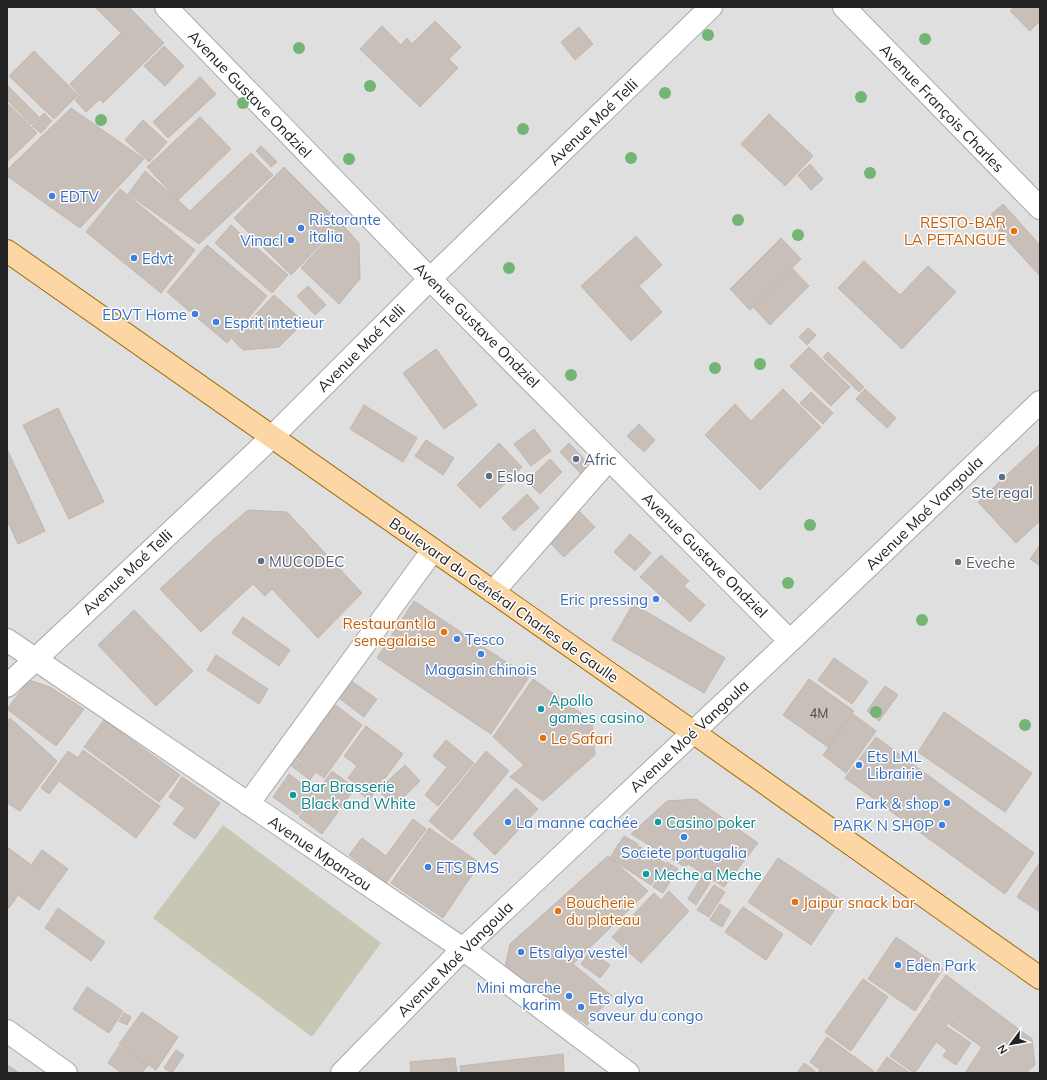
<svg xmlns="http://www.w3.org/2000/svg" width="1047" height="1080" font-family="Mulish,sans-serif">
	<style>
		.residential { fill: #e0dfdf }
		.construction { fill: #c7c7b4 }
		.building { fill: #c7bfb8; stroke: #c4b6ab }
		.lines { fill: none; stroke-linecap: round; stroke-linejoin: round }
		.minor-casing { stroke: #a9a9a9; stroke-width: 24 }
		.major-casing { stroke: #a06b00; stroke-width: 24 }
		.minor { stroke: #fff; stroke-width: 22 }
		.major { stroke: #fcd6a4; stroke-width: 22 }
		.tree { fill: #74b475 }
		.shop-dot { fill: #3f7fe0; stroke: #fff; stroke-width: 1.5 }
		.food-dot { fill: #e8710a; stroke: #fff; stroke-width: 1.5 }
		.service-dot { fill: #5c6f8a; stroke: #fff; stroke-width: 1.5 }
		.worship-dot { fill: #6b7280; stroke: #fff; stroke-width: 1.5 }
		.culture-dot { fill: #0f9aa8; stroke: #fff; stroke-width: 1.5 }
		.labels { text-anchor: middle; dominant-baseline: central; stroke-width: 3; stroke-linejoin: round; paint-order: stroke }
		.number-label { font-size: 13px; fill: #4b4948 }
		.street-label { font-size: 15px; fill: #222; stroke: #fff }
		.shop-label { font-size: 15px; fill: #366cbe; stroke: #fff; text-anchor: start }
		.food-label { font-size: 15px; fill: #c56008; stroke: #fff; text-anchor: start }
		.service-label { font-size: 15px; fill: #4e5e75; stroke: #fff; text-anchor: start }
		.worship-label { font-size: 15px; fill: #5b616d; stroke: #fff; text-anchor: start }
		.culture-label { font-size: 15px; fill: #0d838f; stroke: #fff; text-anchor: start }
	</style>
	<rect width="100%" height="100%" fill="#f2efe9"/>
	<path class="residential" d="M 7,7 L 1040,7 L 1040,1073 L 7,1073 Z"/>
	<path class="construction" d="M 223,825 L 381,943 L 312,1037 L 153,918 Z"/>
	<path class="building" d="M 95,7 L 129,7 L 164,43 L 103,103 L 100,99 L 86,112 L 75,100 L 80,95 L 70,84 L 121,33 Z
		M 1014,7 L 1040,7 L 1040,21 L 1030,31 L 1010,11 Z
		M 435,21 L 461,47 L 449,59 L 458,68 L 420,107 L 360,49 L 382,26 L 401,45 L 407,38 L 412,44 Z
		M 579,27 L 593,44 L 575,60 L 561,42 Z
		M 164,46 L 184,66 L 165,86 L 144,66 Z
		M 34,51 L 78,95 L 54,119 L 9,76 Z
		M 200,77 L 216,94 L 168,138 L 153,122 Z
		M 7,85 L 39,117 L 31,125 L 7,100 Z
		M 7,103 L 37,133 L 7,162 Z
		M 71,108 L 144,159 L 80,228 L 7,176 L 7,170 Z
		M 44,113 L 52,121 L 41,133 L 32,126 Z
		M 769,114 L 813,156 L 785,186 L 741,144 Z
		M 200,117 L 231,149 L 178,200 L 147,167 Z
		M 143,120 L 167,142 L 149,162 L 125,140 Z
		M 261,146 L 277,162 L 271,167 L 256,151 Z
		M 251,153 L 273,175 L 199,244 L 128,194 L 145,171 L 190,211 Z
		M 810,164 L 823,179 L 811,190 L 798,175 Z
		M 284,167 L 341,224 L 291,275 L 234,218 Z
		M 120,189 L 195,250 L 161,293 L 86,232 Z
		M 1003,204 L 1040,245 L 1040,276 L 987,218 Z
		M 342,224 L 359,243 L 360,279 L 339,304 L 301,268 Z
		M 231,225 L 288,275 L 272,293 L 215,243 Z
		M 636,236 L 662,265 L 639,286 L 662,312 L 631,341 L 581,286 Z
		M 781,238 L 801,259 L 750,310 L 730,289 Z
		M 207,245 L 267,296 L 227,343 L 167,292 Z
		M 864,261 L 900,295 L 928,266 L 956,292 L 902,349 L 838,288 Z
		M 792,268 L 809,286 L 770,325 L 753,307 Z
		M 308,286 L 326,305 L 315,315 L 297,296 Z
		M 274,295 L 304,322 L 279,347 L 243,350 L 232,339 Z
		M 808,328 L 816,335 L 807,345 L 799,337 Z
		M 809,347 L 850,387 L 831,406 L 790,366 Z
		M 436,349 L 477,405 L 444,429 L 403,373 Z
		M 828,352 L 864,387 L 859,392 L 823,357 Z
		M 783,389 L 821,427 L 760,490 L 705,435 L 735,404 L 751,421 Z
		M 865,389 L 896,418 L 887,428 L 856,399 Z
		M 811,392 L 833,413 L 823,424 L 800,403 Z
		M 364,405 L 417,438 L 403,462 L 350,429 Z
		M 58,408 L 104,502 L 69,519 L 23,425 Z
		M 639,424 L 655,440 L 644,452 L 627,436 Z
		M 534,429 L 551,451 L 531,466 L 514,444 Z
		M 426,440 L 454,458 L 443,475 L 415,456 Z
		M 499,443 L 522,467 L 480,508 L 457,485 Z
		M 569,443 L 591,466 L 582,475 L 560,452 Z
		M 1040,444 L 1040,521 L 1016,543 L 978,502 Z
		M 7,449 L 45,531 L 18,544 L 7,520 Z
		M 550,459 L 562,472 L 540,494 L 527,481 Z
		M 527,494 L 539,508 L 514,531 L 502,518 Z
		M 577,509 L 595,527 L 564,557 L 546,539 Z
		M 248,510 L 287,512 L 362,593 L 318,638 L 272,589 L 265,596 L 253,584 L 201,632 L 160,589 L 214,539 Z
		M 630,534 L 651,553 L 635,571 L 614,552 Z
		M 1040,545 L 1040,566 L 1030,559 Z
		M 661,555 L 689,581 L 684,586 L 705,605 L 690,622 L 640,577 Z
		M 414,601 L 529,677 L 491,734 L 377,658 Z
		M 633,604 L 725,658 L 704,693 L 612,640 Z
		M 134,610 L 193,671 L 156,706 L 98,645 Z
		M 243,617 L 290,650 L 279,666 L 232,633 Z
		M 216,655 L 268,689 L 259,704 L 207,670 Z
		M 834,658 L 868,682 L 852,704 L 818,680 Z
		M 347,678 L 377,699 L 364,717 L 335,695 Z
		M 533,679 L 592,721 L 595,755 L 543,801 L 510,777 L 524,765 L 493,737 Z
		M 809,679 L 854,711 L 828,747 L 783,715 Z
		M 29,680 L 50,687 L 84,709 L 56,746 L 7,709 Z
		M 885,686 L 898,695 L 879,721 L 867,711 Z
		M 329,700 L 362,725 L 324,778 L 290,753 Z
		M 944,712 L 1032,773 L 1005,812 L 918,752 Z
		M 853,714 L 876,731 L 846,773 L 823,755 Z
		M 10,718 L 57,761 L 20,811 L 7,803 L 7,721 Z
		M 104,720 L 180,775 L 159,802 L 84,747 Z
		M 366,726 L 403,754 L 369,800 L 356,790 L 359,787 L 348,778 L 357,766 L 344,756 Z
		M 876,737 L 1034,853 L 1005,894 L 845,778 Z
		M 446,740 L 474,763 L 438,806 L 425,795 L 447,767 L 433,756 Z
		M 83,750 L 160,806 L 136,838 L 59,781 L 49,794 L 41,788 L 68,751 L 78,758 Z
		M 486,751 L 509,771 L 452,840 L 429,821 Z
		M 294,758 L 315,773 L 310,780 L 289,764 Z
		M 405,765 L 420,781 L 394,806 L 378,790 Z
		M 332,771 L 355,788 L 322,834 L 299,817 Z
		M 289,774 L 314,793 L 298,815 L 273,797 Z
		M 182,777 L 220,803 L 195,839 L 173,824 L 185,808 L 169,797 Z
		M 516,788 L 538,809 L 495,855 L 473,834 Z
		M 696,799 L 758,843 L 724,887 L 688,864 L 685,867 L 631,834 L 667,801 Z
		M 413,819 L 426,829 L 386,883 L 349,855 L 362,838 L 386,856 Z
		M 429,828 L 480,863 L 443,918 L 391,883 Z
		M 624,836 L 638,844 L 634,851 L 620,842 Z
		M 619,843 L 634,853 L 639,846 L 665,863 L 651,885 L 610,858 Z
		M 7,847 L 57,884 L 39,910 L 18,895 L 9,908 L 7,906 Z
		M 42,850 L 68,869 L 58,883 L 32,864 Z
		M 608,856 L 648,891 L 573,964 L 612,996 L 587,1025 L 505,967 L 510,944 Z
		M 778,858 L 841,900 L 811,945 L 748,902 Z
		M 667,862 L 678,869 L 663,893 L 653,887 Z
		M 1040,862 L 1040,912 L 1017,897 Z
		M 702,876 L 711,881 L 696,905 L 688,899 Z
		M 714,885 L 725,892 L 709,917 L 697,910 Z
		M 669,891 L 689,911 L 641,963 L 612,937 L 654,893 L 661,900 Z
		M 720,904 L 731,911 L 722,927 L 710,920 Z
		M 743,907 L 783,934 L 766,960 L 725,932 Z
		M 58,908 L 105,942 L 91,961 L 45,928 Z
		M 896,937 L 943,969 L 915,1011 L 868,979 Z
		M 590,951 L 610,965 L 600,978 L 581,964 Z
		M 946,975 L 1032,1039 L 1035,1065 L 1026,1073 L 965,1073 L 982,1047 L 949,1024 L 956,1015 L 930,997 Z
		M 863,979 L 888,997 L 851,1051 L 825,1032 Z
		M 87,987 L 123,1011 L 109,1033 L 73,1009 Z
		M 930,999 L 954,1015 L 946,1026 L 971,1043 L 956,1065 L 943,1056 L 947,1050 L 936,1042 L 915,1073 L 914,1073 L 890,1056 Z
		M 142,1012 L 178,1037 L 156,1070 L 119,1044 Z
		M 124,1013 L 131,1017 L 127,1025 L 119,1021 Z
		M 827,1037 L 874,1071 L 872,1073 L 818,1073 L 820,1070 L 810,1062 Z
		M 119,1046 L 148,1065 L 142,1073 L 122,1073 L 108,1063 Z
		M 176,1050 L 184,1055 L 172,1073 L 164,1068 Z
		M 563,1054 L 564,1073 L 461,1073 L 460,1066 Z
		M 887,1057 L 910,1073 L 876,1073 Z
		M 455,1058 L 457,1073 L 411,1073 L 410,1062 Z
		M 804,1063 L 815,1071 L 814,1073 L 797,1073 Z
		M 7,1065 L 19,1073 L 7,1073 Z
		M 7,1065 L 19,1073 L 7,1073 Z"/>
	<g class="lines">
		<g class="minor-casing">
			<path id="minor" d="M 166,7 L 430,279 L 790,641
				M 844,7 L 1040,208
				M 493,592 L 609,459
				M 7,640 L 463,949 L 628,1073
				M 7,686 L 272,437 L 430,279 L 711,7
				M 248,804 L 433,550
				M 7,1031 L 66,1073
				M 342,1073 L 463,949 L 790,641 L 1040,402"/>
		</g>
		<g class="major-casing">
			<path id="major" d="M 7,251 L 693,732 L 1040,978"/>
		</g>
		<use href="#minor" class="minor"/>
		<use href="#major" class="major"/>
	</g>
	<g class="tree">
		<circle cx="708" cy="35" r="6"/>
		<circle cx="925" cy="39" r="6"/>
		<circle cx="299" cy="48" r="6"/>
		<circle cx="370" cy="86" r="6"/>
		<circle cx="665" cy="93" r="6"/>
		<circle cx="861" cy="97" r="6"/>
		<circle cx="243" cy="103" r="6"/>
		<circle cx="101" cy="120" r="6"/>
		<circle cx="523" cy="129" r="6"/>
		<circle cx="631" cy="158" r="6"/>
		<circle cx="349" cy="159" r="6"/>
		<circle cx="870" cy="173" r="6"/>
		<circle cx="738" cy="220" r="6"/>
		<circle cx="798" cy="235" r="6"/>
		<circle cx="509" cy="268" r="6"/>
		<circle cx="760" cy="364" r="6"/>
		<circle cx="715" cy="368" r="6"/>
		<circle cx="571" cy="375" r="6"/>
		<circle cx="810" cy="525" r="6"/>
		<circle cx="788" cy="583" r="6"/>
		<circle cx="922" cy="620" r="6"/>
		<circle cx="876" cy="712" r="6"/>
		<circle cx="1025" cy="725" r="6"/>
	</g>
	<g class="shop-dot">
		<circle cx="52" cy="196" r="4"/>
		<circle cx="301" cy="228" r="4"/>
		<circle cx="291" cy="240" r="4"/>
		<circle cx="134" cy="258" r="4"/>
		<circle cx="195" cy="314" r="4"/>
		<circle cx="216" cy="322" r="4"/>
		<circle cx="656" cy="599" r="4"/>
		<circle cx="457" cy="639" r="4"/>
		<circle cx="481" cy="654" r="4"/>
		<circle cx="859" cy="765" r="4"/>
		<circle cx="947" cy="803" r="4"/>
		<circle cx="508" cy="822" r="4"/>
		<circle cx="942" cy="825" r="4"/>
		<circle cx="684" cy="837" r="4"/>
		<circle cx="428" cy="867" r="4"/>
		<circle cx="521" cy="952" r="4"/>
		<circle cx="898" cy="965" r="4"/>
		<circle cx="569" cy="996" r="4"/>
		<circle cx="581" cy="1007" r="4"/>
	</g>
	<g class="food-dot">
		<circle cx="1014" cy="231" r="4"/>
		<circle cx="444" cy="632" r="4"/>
		<circle cx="543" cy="738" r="4"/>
		<circle cx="795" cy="902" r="4"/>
		<circle cx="558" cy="911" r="4"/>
	</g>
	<g class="service-dot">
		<circle cx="576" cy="459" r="4"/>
		<circle cx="489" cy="476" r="4"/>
		<circle cx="1002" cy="477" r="4"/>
		<circle cx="261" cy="561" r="4"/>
	</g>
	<circle class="worship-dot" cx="958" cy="562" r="4"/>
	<g class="culture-dot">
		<circle cx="541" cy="709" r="4"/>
		<circle cx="293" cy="795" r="4"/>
		<circle cx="658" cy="822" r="4"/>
		<circle cx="646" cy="874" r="4"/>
	</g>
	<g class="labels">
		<g class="number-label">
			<text x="819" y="713">4M</text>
		</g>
		<g class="street-label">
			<text transform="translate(250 94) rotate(46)">Avenue Gustave Ondziel</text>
			<text transform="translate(942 108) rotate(46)">Avenue François Charles</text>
			<text transform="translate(593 122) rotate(-44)">Avenue Moé Telli</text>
			<text transform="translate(477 325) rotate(45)">Avenue Gustave Ondziel</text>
			<text transform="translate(361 348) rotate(-45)">Avenue Moé Telli</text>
			<text transform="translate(924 513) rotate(-44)">Avenue Moé Vangoula</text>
			<text transform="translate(705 555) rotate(45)">Avenue Gustave Ondziel</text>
			<text transform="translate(127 572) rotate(-43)">Avenue Moé Telli</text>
			<text transform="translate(504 600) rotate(35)">Boulevard du Général Charles de Gaulle</text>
			<text transform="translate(689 736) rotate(-43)">Avenue Moé Vangoula</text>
			<text transform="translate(320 853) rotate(34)">Avenue Mpanzou</text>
			<text transform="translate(455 959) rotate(-45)">Avenue Moé Vangoula</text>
		</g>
		<g class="shop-label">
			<text x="60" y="196">EDTV</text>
			<text x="309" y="219">Ristorante<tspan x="309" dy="17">italia</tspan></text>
			<text x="283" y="240" text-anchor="end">Vinacl</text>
			<text x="142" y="258">Edvt</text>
			<text x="187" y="314" text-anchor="end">EDVT Home</text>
			<text x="224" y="322">Esprit intetieur</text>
			<text x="648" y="599" text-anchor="end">Eric pressing</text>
			<text x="465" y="639">Tesco</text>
			<text x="481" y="669" text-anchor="middle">Magasin chinois</text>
			<text x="867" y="756">Ets LML<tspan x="867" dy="17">Librairie</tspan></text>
			<text x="939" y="803" text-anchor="end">Park &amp; shop</text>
			<text x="516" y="822">La manne cachée</text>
			<text x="934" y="825" text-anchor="end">PARK N SHOP</text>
			<text x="684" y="852" text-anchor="middle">Societe portugalia</text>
			<text x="436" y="867">ETS BMS</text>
			<text x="529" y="952">Ets alya vestel</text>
			<text x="906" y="965">Eden Park</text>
			<text x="561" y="987" text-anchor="end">Mini marche<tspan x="561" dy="17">karim</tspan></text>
			<text x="589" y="998">Ets alya<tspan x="589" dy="17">saveur du congo</tspan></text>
		</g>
		<g class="food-label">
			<text x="1006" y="222" text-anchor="end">RESTO-BAR<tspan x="1006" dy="17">LA PETANGUE</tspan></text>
			<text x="436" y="623" text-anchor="end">Restaurant la<tspan x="436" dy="17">senegalaise</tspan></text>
			<text x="551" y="738">Le Safari</text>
			<text x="566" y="902">Boucherie<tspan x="566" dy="17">du plateau</tspan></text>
			<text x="803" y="902">Jaipur snack bar</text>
		</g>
		<g class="service-label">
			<text x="584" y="459">Afric</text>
			<text x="497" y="476">Eslog</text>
			<text x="1002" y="492" text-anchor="middle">Ste regal</text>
			<text x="269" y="561">MUCODEC</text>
		</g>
		<g class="worship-label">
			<text x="966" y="562">Eveche</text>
		</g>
		<g class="culture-label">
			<text x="549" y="700">Apollo<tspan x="549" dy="17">games casino</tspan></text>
			<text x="301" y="786">Bar Brasserie<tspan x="301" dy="17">Black and White</tspan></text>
			<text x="666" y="822">Casino poker</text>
			<text x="654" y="874">Meche a Meche</text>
		</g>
	</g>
	<rect width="1047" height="1080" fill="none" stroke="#222222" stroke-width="16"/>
	<g transform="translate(1011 1044) rotate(238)" stroke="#ffffff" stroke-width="3" paint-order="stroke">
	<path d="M0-3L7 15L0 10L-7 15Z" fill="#222222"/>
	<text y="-6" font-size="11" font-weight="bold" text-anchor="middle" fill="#222222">N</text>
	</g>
</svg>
